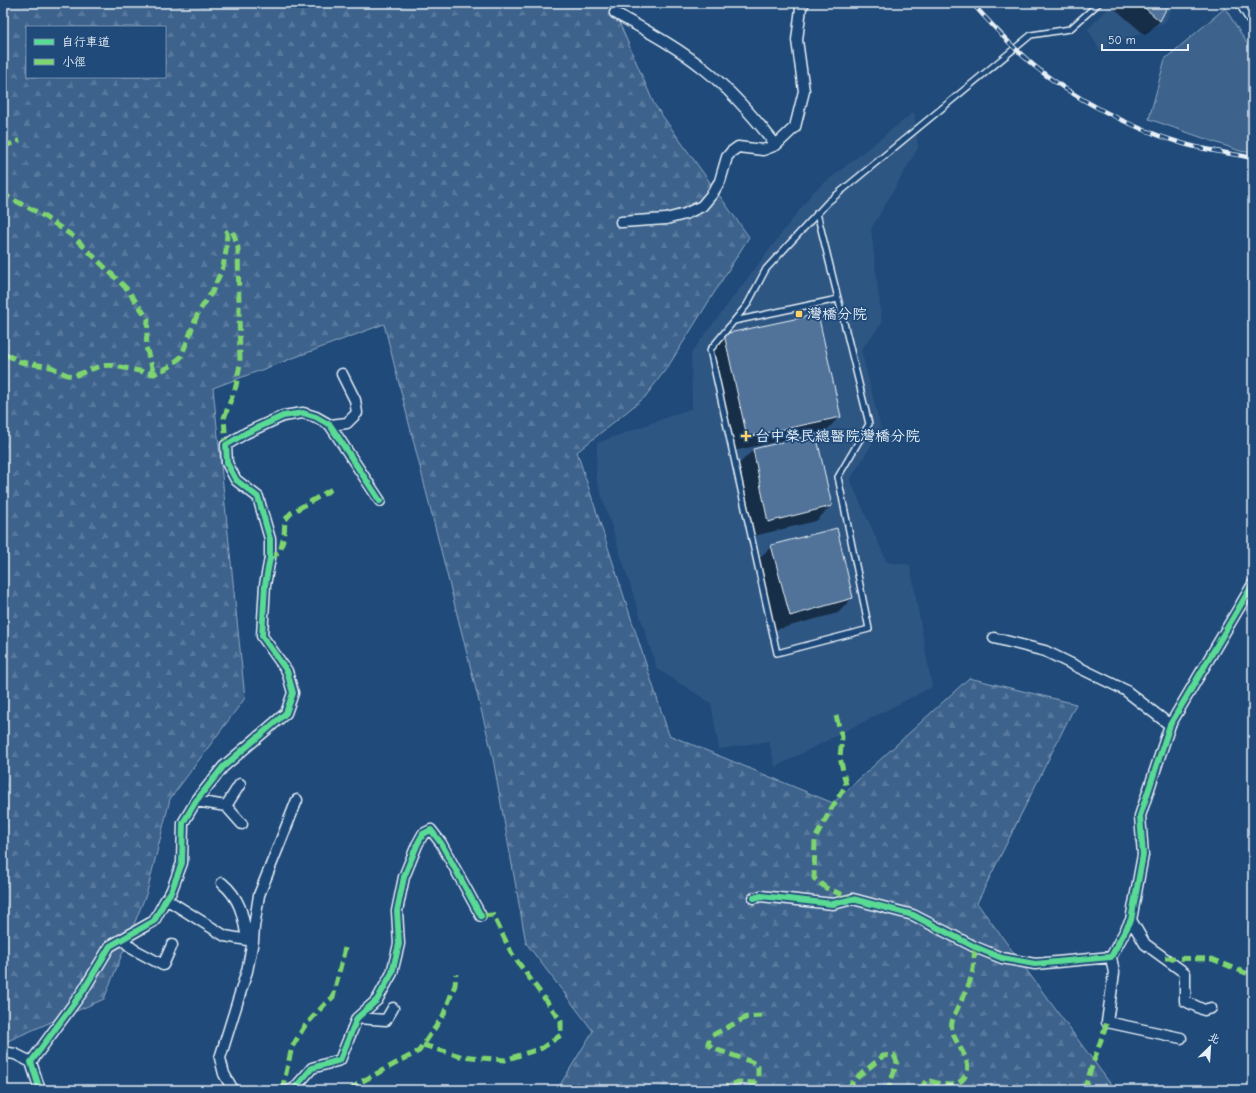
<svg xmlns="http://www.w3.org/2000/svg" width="1256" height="1093" font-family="'Comic Neue','LXGW WenKai TC',sans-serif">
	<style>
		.built { fill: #2e5683 }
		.forest { fill: url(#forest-firs); stroke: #92aac2; fill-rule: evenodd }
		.park { fill: #3c628c; stroke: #92aac2 }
		.shadow { fill: #0007 }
		.building { fill: #517399; stroke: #e8f1f8 }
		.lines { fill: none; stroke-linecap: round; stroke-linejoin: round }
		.service-casing { stroke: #e8f1f8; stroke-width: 8 }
		.minor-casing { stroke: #e8f1f8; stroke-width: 13 }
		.tertiary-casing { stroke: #e8f1f8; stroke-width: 16 }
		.service { stroke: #1f4a7a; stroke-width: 5 }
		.minor { stroke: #1f4a7a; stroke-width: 10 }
		.tertiary { stroke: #1f4a7a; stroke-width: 13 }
		.rail-casing { stroke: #e8f1f8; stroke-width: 4.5 }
		.rail { stroke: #1f4a7a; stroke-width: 3; stroke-dasharray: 9; stroke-linecap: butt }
		.quiet { stroke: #7fd670; stroke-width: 5; stroke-dasharray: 10 5; stroke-linecap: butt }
		.cycleway-casing { stroke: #1f4a7a; stroke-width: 8 }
		.cycleway { stroke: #5adb95; stroke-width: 6 }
		.poi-dot { fill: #ffd166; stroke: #1f4a7a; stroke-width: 1.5 }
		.labels { text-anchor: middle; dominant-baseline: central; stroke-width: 3.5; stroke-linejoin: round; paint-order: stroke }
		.poi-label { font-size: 15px; fill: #e8f1f8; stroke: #1f4a7a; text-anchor: start }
	</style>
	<defs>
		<pattern id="forest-firs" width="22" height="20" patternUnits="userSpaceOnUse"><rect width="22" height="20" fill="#3c628c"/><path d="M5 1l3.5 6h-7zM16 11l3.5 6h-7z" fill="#58799d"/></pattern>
	</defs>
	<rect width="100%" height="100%" fill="#1f4a7a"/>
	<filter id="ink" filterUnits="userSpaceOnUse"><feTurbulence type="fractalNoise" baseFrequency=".025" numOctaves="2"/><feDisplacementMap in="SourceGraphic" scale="8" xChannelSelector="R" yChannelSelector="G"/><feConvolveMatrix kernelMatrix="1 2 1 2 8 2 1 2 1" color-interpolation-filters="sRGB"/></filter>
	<g filter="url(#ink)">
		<path class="built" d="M 1111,3 L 1174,3 L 1165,22 L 1100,51 L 1088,29 L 1108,9 Z
			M 914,112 L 918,148 L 871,229 L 882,323 L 861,350 L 881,429 L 850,480 L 887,562 L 910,565 L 932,687 L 775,767 L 769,741 L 719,749 L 711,703 L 657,669 L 596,478 L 597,443 L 692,408 L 691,353 L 813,192 Z"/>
		<path class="forest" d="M 3,3 L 611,3 L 654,104 L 749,237 L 669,365 L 645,397 L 577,452 L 669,735 L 833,803 L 969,678 L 1076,704 L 977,903 L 1115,1090 L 557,1090 L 593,1031 L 526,943 L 492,753 L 384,324 L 213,388 L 245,698 L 170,799 L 147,892 L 104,999 L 3,1043 ZM 27,27 L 165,27 L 165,77 L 27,77 Z"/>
		<path class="park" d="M 1225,8 L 1253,53 L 1253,153 L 1240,151 L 1149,119 L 1165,59 Z"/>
		<path class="shadow" d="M 1116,3 L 1168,3 L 1160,21 L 1145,35 L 1114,8 Z
			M 725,335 L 840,416 L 826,431 L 733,451 L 710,350 Z
			M 753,450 L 831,506 L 816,521 L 754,536 L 739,464 Z
			M 772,546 L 852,598 L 838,613 L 775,630 L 757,560 Z"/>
		<path class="building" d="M 1139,3 L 1169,3 L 1160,21 Z
			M 818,314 L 841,417 L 747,437 L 724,334 Z
			M 816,434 L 832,506 L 768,522 L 753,449 Z
			M 837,528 L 853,598 L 790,616 L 771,545 Z"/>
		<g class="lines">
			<g class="service-casing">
				<path id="service" d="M 817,213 L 869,424 L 838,477 L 869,629 L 777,653 L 710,350 L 747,305 L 766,269 L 828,202 L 1031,35 L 1070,29 L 1099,3
					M 734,321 L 838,299"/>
			</g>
			<g class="minor-casing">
				<path id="minor" d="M 615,13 C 645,30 676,46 703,68 C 731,90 754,117 776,145
					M 621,222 L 666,219 L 685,214 L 702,206 L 712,194 L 720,181 L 727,157 L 731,152 L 738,147 L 763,150 L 776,145 L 795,127 L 804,91 L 797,40 L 801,8 L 804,3
					M 330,425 L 347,423 L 357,413 L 355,400 L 342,374
					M 994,638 L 1045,651 L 1125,690 L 1170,725
					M 196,801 L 226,806 L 240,784
					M 226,806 L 242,824
					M 222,883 C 241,899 243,916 247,939
					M 754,898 L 761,896 L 833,904 L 853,899 L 913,915 L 975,947 L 1002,958 L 1035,964 L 1111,957 L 1131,920 L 1143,855 L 1140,816 L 1170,725 L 1253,584
					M 166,899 L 225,936 L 253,941 L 247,971 L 220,1058 L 224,1074 L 232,1088 L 231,1090
					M 1131,920 L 1145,944 L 1185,973 L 1185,1001 L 1204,1010 L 1211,1008
					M 122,939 L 133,949 L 163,965 L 172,945
					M 253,941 L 254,927 L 259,895 L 297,800
					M 1111,957 L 1114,973 L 1107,1022 L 1181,1038
					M 357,1018 L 386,1020 L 393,1008
					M 3,1052 L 15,1054 L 31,1062
					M 40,1090 L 31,1062 L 83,991 L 110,946 L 154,921 L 166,899 L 171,892 L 182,863 L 183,823 L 196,801 L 223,767 L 286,713 L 293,693 L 287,671 L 262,636 L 265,585 L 270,558 L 270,539 L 258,497 L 236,480 L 227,463 L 226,445 L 246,433 L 283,416 L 303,413 L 316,417 L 330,425 L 380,501
					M 290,1090 L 293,1090 L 312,1068 L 340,1060 L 357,1018 L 377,1000 L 392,973 L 399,944 L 397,911 L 404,877 L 417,845 L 423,834 L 431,830 L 441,843 L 481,916"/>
			</g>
			<g class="tertiary-casing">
				<path id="tertiary" d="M 1243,3 L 1253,19"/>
			</g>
			<use href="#service" class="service"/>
			<use href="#minor" class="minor"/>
			<use href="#tertiary" class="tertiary"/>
			<g class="rail-casing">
				<path id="rail" d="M 972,3 C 991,24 1010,45 1032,64 C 1072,98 1131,128 1181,143 C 1204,150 1229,153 1253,158"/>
			</g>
			<use href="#rail" class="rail"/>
			<path class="quiet" d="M 3,147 L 20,140
				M 3,191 L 8,197 L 39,213 L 74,237 L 127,289 L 148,319 L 146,347 L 154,374
				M 5,354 L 21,362 L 51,367 L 67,375 L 74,376 L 100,366 L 110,365 L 154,374 L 169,367 L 181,357 L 198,313 L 212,292 L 223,267 L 226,251 L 227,232 L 231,230 L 234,235 L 238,248 L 240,364 L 236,386 L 224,418 L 226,445
				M 270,558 L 280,552 L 284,536 L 285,520 L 291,513 L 332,489
				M 836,716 L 842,737 L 840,757 L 846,785 L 831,809 L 815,839 L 814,878 L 826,888 L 853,899
				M 1165,958 L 1212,959 L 1253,976
				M 423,1045 L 460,1056 L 505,1060 L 542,1048 L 561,1035 L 561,1021 L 512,954 L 493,915 L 481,916
				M 282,1090 L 292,1047 L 304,1027 L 324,1005 L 333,997 L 345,948
				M 350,1090 L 359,1083 L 419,1051 L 443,1016 L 455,985 L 456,974
				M 719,1090 L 738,1082 L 755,1083 L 758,1077 L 758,1067 L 752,1062 L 712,1048 L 708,1043 L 711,1036 L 747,1017 L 762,1016
				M 848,1090 L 853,1081 L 883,1056 L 894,1055 L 897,1062 L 888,1090
				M 921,1090 L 926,1080 C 939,1083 953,1090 963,1079 C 979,1060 948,1042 952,1022 C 957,1006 968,991 972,974 C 974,966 974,956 975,947
				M 1084,1090 L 1107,1022"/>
			<g class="cycleway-casing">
				<path id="cycleway" d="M 754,898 L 761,896 L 833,904 L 853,899 L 913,915 L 975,947 L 1002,958 L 1035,964 L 1111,957 L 1131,920 L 1143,855 L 1140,816 L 1170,725 L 1253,584
					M 40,1090 L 31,1062 L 83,991 L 110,946 L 154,921 L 166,899 L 171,892 L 182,863 L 183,823 L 196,801 L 223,767 L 286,713 L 293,693 L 287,671 L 262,636 L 265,585 L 270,558 L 270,539 L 258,497 L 236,480 L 227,463 L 226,445 L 246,433 L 283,416 L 303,413 L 316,417 L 330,425 L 380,501
					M 290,1090 L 293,1090 L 312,1068 L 340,1060 L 357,1018 L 377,1000 L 392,973 L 399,944 L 397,911 L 404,877 L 417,845 L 423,834 L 431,830 L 441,843 L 481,916"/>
			</g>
			<use href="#cycleway" class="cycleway"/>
		</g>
	</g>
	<g class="poi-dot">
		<rect x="795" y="310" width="8" height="8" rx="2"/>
		<path d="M744 430h4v4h4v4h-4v4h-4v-4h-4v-4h4z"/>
	</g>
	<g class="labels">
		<g class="poi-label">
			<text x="807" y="314">灣橋分院</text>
			<text x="755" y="436">台中榮民總醫院灣橋分院</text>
		</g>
	</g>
	<rect width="1256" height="1093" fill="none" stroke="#1f4a7a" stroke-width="16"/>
	<rect x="8" y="8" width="1240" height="1077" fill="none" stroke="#e8f1f8" stroke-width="1.5" filter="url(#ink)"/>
	<rect x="26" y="26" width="140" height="52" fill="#1f4a7a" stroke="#6f8dac"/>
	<rect x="34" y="39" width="20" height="6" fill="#5adb95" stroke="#6f8dac"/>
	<text x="62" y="46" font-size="12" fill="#e8f1f8">自行車道</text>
	<rect x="34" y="59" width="20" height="6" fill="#7fd670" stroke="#6f8dac"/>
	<text x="62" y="66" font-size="12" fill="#e8f1f8">小徑</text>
	<g transform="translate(1210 1047) rotate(25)" stroke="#1f4a7a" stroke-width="3" paint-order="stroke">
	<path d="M0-3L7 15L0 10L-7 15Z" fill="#e8f1f8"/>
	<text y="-6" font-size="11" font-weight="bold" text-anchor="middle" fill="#e8f1f8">北</text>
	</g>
	<path d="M1102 44v6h86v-6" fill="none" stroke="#e8f1f8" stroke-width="2"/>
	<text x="1108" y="44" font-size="12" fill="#e8f1f8" stroke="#1f4a7a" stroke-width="3" paint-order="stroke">50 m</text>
</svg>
